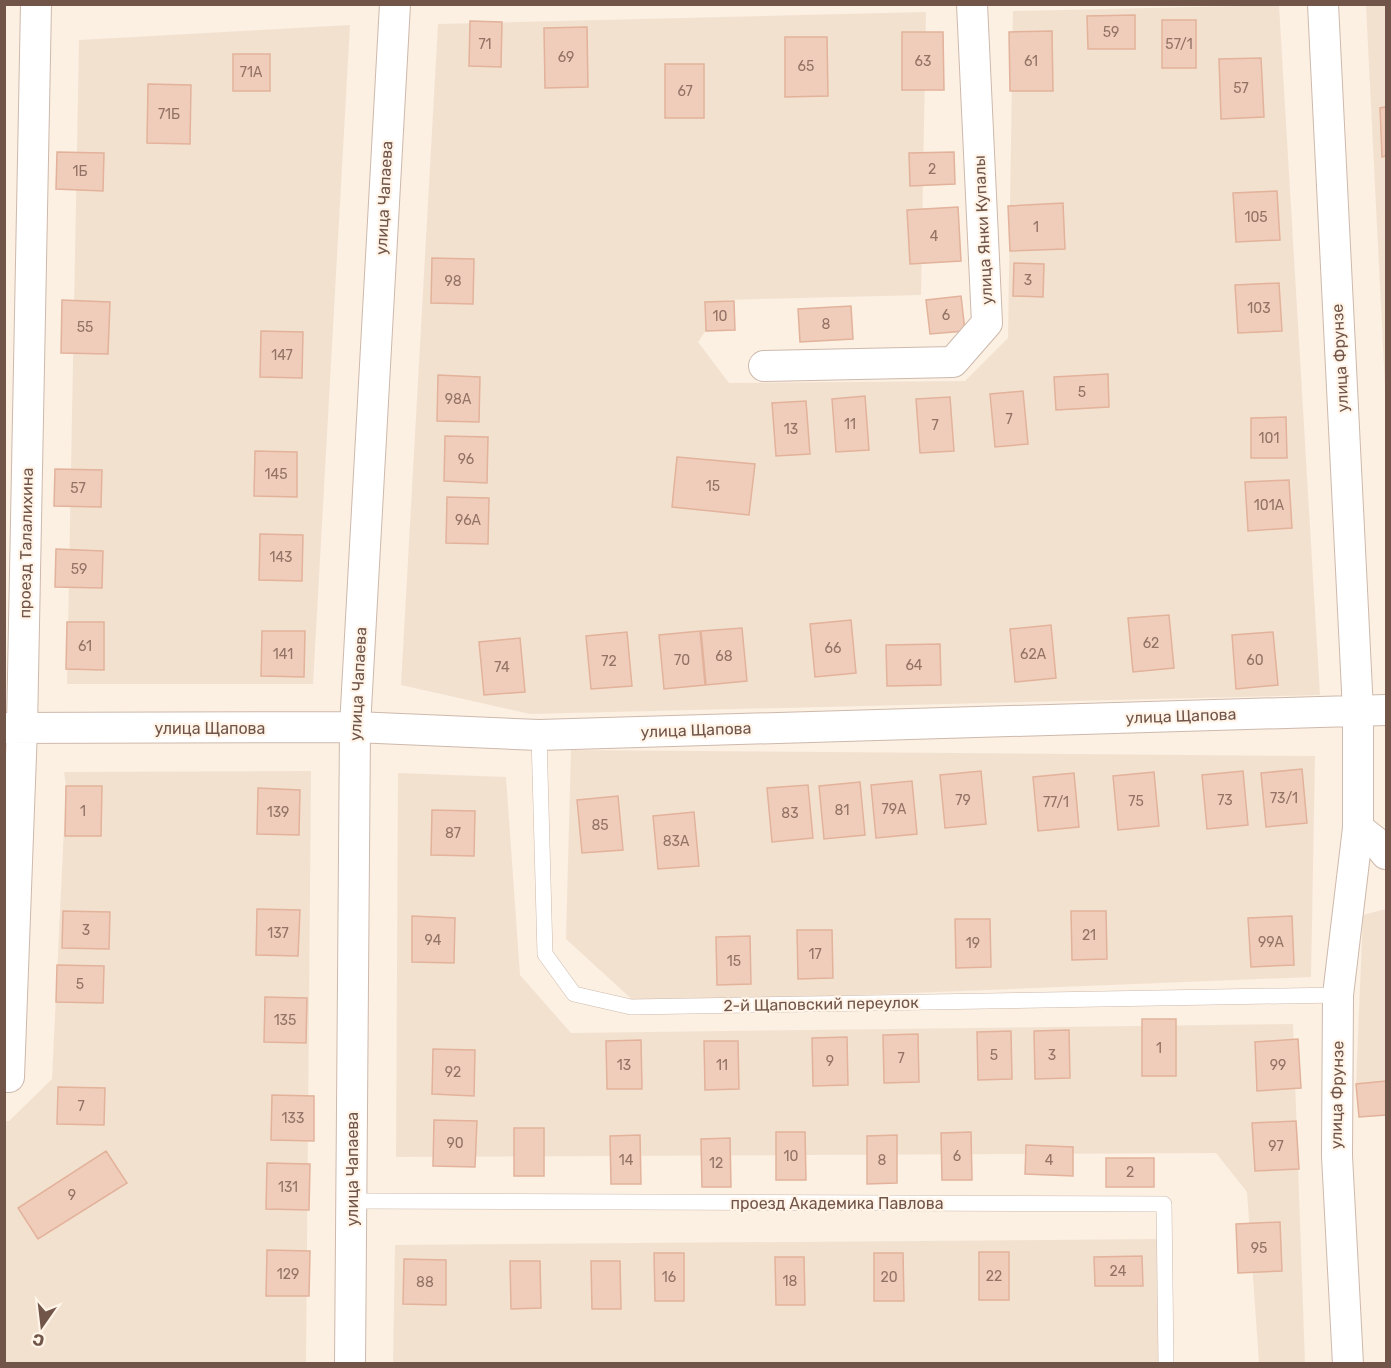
<svg xmlns="http://www.w3.org/2000/svg" width="1391" height="1368" font-family="Rubik,sans-serif">
	<style>
		.residential { fill: #f3e1d0 }
		.building { fill: #f0ccba; stroke: #e2b29b; stroke-width: 1.5 }
		.lines { fill: none; stroke-linecap: round; stroke-linejoin: round }
		.lane-casing { stroke: #ceb9ac; stroke-width: 16 }
		.street-casing { stroke: #ceb9ac; stroke-width: 32 }
		.lane { stroke: #fff; stroke-width: 15 }
		.street { stroke: #fff; stroke-width: 30 }
		.labels { text-anchor: middle; dominant-baseline: central; stroke-width: 4.5; stroke-linejoin: round; paint-order: stroke }
		.number-label { font-size: 14px; fill: #927365 }
		.street-label { font-size: 16px; fill: #725549; stroke: #fff4e7 }
	</style>
	<rect width="100%" height="100%" fill="#fbf0e2"/>
	<path class="residential" d="M 1279,5 L 1320,695 L 530,714 L 401,685 L 438,24 L 926,12 L 921,295 L 727,300 L 698,342 L 729,383 L 965,381 L 1008,338 L 1013,11 Z
		M 1366,5 L 1386,5 L 1386,407 Z
		M 350,25 L 313,684 L 67,684 L 79,40 Z
		M 571,750 L 1315,756 L 1311,977 L 637,1004 L 566,939 Z
		M 311,771 L 306,1363 L 5,1364 L 5,1121 L 9,1121 L 52,1079 L 66,786 L 64,772 Z
		M 398,773 L 506,777 L 520,975 L 571,1033 L 1293,1024 L 1305,1363 L 1259,1363 L 1247,1192 L 1216,1153 L 396,1157 Z
		M 1386,909 L 1386,1115 L 1359,1117 L 1356,1084 L 1363,915 Z
		M 1163,1239 L 1172,1363 L 393,1364 L 395,1245 Z"/>
	<path class="building" d="M 1135,15 L 1135,49 L 1088,49 L 1087,16 Z
		M 1162,20 L 1196,20 L 1196,68 L 1162,68 Z
		M 470,21 L 502,22 L 501,67 L 469,66 Z
		M 587,27 L 588,87 L 545,88 L 544,28 Z
		M 1052,31 L 1053,91 L 1010,91 L 1009,32 Z
		M 902,32 L 943,32 L 944,90 L 902,90 Z
		M 785,37 L 827,37 L 828,96 L 785,97 Z
		M 233,54 L 270,54 L 270,91 L 233,91 Z
		M 1261,58 L 1264,117 L 1221,119 L 1219,59 Z
		M 665,64 L 704,64 L 704,118 L 665,118 Z
		M 148,84 L 191,85 L 190,144 L 147,143 Z
		M 1386,107 L 1386,156 L 1382,157 L 1380,108 Z
		M 57,152 L 104,153 L 103,191 L 56,189 Z
		M 954,152 L 955,184 L 910,186 L 909,153 Z
		M 1277,191 L 1280,240 L 1236,242 L 1233,193 Z
		M 1063,203 L 1065,249 L 1010,251 L 1008,206 Z
		M 958,207 L 961,261 L 910,264 L 907,210 Z
		M 432,258 L 474,259 L 473,304 L 431,303 Z
		M 1014,263 L 1044,264 L 1043,297 L 1013,296 Z
		M 1279,283 L 1282,331 L 1238,333 L 1235,285 Z
		M 961,296 L 965,331 L 930,334 L 926,300 Z
		M 62,300 L 110,302 L 108,354 L 61,353 Z
		M 734,301 L 735,330 L 706,331 L 705,302 Z
		M 851,306 L 853,339 L 800,342 L 798,309 Z
		M 261,331 L 303,332 L 302,378 L 260,377 Z
		M 1108,374 L 1109,407 L 1056,410 L 1054,377 Z
		M 438,375 L 480,377 L 479,422 L 437,421 Z
		M 1023,391 L 1028,444 L 995,447 L 990,394 Z
		M 865,396 L 869,450 L 836,452 L 832,399 Z
		M 950,397 L 954,451 L 920,453 L 916,399 Z
		M 806,401 L 810,454 L 776,456 L 772,403 Z
		M 1286,417 L 1287,458 L 1251,458 L 1251,418 Z
		M 445,436 L 488,437 L 487,483 L 444,481 Z
		M 255,451 L 297,452 L 297,497 L 254,496 Z
		M 677,457 L 755,464 L 749,515 L 672,507 Z
		M 55,469 L 102,470 L 101,507 L 54,506 Z
		M 1289,480 L 1292,528 L 1248,531 L 1245,482 Z
		M 447,497 L 489,498 L 488,544 L 446,543 Z
		M 260,534 L 303,535 L 302,581 L 259,580 Z
		M 56,549 L 103,551 L 102,588 L 55,587 Z
		M 1169,615 L 1174,668 L 1133,672 L 1128,618 Z
		M 851,620 L 856,673 L 815,677 L 810,624 Z
		M 67,622 L 104,622 L 104,670 L 66,669 Z
		M 1051,625 L 1056,678 L 1015,682 L 1010,629 Z
		M 742,628 L 747,681 L 706,685 L 701,631 Z
		M 262,631 L 305,631 L 304,677 L 261,676 Z
		M 700,631 L 705,685 L 664,689 L 659,635 Z
		M 627,632 L 632,686 L 591,689 L 586,636 Z
		M 1273,632 L 1278,685 L 1236,689 L 1232,635 Z
		M 520,638 L 525,692 L 484,695 L 479,642 Z
		M 940,644 L 941,685 L 887,686 L 886,645 Z
		M 1302,769 L 1307,823 L 1266,827 L 1261,773 Z
		M 981,771 L 986,824 L 945,828 L 940,775 Z
		M 1243,771 L 1248,825 L 1207,829 L 1202,775 Z
		M 1154,772 L 1159,826 L 1118,830 L 1113,776 Z
		M 1074,773 L 1079,827 L 1038,831 L 1033,777 Z
		M 912,781 L 917,834 L 876,838 L 871,785 Z
		M 860,782 L 865,835 L 824,839 L 819,786 Z
		M 808,785 L 813,838 L 772,842 L 767,788 Z
		M 66,786 L 102,786 L 101,836 L 65,836 Z
		M 258,788 L 300,790 L 299,835 L 257,834 Z
		M 618,796 L 623,850 L 582,853 L 577,800 Z
		M 432,810 L 475,811 L 474,856 L 431,855 Z
		M 694,812 L 699,866 L 658,869 L 653,816 Z
		M 257,909 L 300,910 L 298,956 L 256,955 Z
		M 63,911 L 110,912 L 109,949 L 62,948 Z
		M 1071,911 L 1106,911 L 1107,959 L 1072,960 Z
		M 412,916 L 455,918 L 454,963 L 412,962 Z
		M 1292,916 L 1294,965 L 1251,967 L 1248,918 Z
		M 955,919 L 990,919 L 991,967 L 956,968 Z
		M 797,930 L 832,930 L 833,978 L 798,979 Z
		M 750,936 L 751,984 L 717,985 L 716,937 Z
		M 57,965 L 104,966 L 103,1003 L 56,1002 Z
		M 265,997 L 307,998 L 306,1043 L 264,1042 Z
		M 1142,1019 L 1176,1019 L 1176,1076 L 1142,1076 Z
		M 1069,1030 L 1070,1078 L 1035,1079 L 1034,1031 Z
		M 1011,1031 L 1012,1079 L 978,1080 L 977,1032 Z
		M 918,1034 L 919,1082 L 884,1083 L 883,1035 Z
		M 847,1037 L 848,1085 L 813,1086 L 812,1038 Z
		M 1298,1039 L 1301,1088 L 1257,1091 L 1255,1042 Z
		M 641,1040 L 642,1089 L 607,1089 L 606,1041 Z
		M 704,1041 L 738,1041 L 739,1089 L 705,1090 Z
		M 433,1049 L 475,1050 L 474,1096 L 432,1094 Z
		M 1386,1081 L 1386,1115 L 1359,1117 L 1356,1084 Z
		M 58,1087 L 105,1088 L 104,1125 L 57,1124 Z
		M 272,1095 L 314,1096 L 314,1141 L 271,1140 Z
		M 434,1120 L 477,1121 L 475,1167 L 433,1166 Z
		M 1296,1121 L 1299,1169 L 1255,1171 L 1252,1123 Z
		M 514,1128 L 544,1128 L 544,1176 L 514,1176 Z
		M 776,1132 L 805,1132 L 806,1180 L 776,1180 Z
		M 971,1132 L 972,1180 L 942,1180 L 941,1133 Z
		M 640,1135 L 641,1184 L 611,1184 L 610,1136 Z
		M 897,1135 L 897,1183 L 867,1184 L 867,1136 Z
		M 730,1138 L 731,1187 L 702,1187 L 701,1139 Z
		M 1026,1145 L 1073,1147 L 1073,1176 L 1025,1174 Z
		M 106,1151 L 127,1183 L 38,1239 L 18,1208 Z
		M 1106,1158 L 1154,1158 L 1154,1187 L 1106,1187 Z
		M 267,1163 L 310,1164 L 309,1210 L 266,1209 Z
		M 1280,1222 L 1282,1271 L 1238,1273 L 1236,1224 Z
		M 267,1250 L 310,1251 L 309,1296 L 266,1296 Z
		M 979,1252 L 1009,1252 L 1009,1300 L 979,1300 Z
		M 654,1253 L 684,1253 L 684,1301 L 655,1301 Z
		M 874,1253 L 903,1253 L 904,1301 L 874,1301 Z
		M 1142,1256 L 1143,1286 L 1095,1286 L 1094,1257 Z
		M 775,1257 L 804,1257 L 805,1305 L 776,1305 Z
		M 404,1259 L 446,1260 L 446,1305 L 403,1304 Z
		M 510,1261 L 540,1261 L 541,1308 L 511,1309 Z
		M 591,1261 L 620,1261 L 621,1309 L 592,1309 Z"/>
	<g class="lines">
		<g class="lane-casing">
			<path id="lane" d="M 539,735 L 545,954 L 574,994 L 631,1007 L 1338,995
				M 352,1201 L 1164,1204 L 1166,1364"/>
		</g>
		<g class="street-casing">
			<path id="street" d="M 1323,4 L 1358,711 L 1358,828 L 1338,995 L 1337,1156 L 1348,1364
				M 764,366 L 953,362 L 987,323 L 972,4
				M 4,728 L 355,727 L 539,735 L 1386,710
				M 1358,828 L 1377,843 L 1386,854
				M 4,1077 L 9,1077 L 22,728 L 36,4
				M 350,1364 L 355,727 L 395,4"/>
		</g>
		<use href="#lane" class="lane"/>
		<use href="#street" class="street"/>
	</g>
	<g class="labels">
		<g class="number-label">
			<text x="1111" y="32">59</text>
			<text x="485" y="44">71</text>
			<text x="1179" y="44">57/1</text>
			<text x="566" y="57">69</text>
			<text x="923" y="61">63</text>
			<text x="1031" y="61">61</text>
			<text x="806" y="66">65</text>
			<text x="251" y="72">71А</text>
			<text x="1241" y="88">57</text>
			<text x="685" y="91">67</text>
			<text x="169" y="114">71Б</text>
			<text x="932" y="169">2</text>
			<text x="80" y="171">1Б</text>
			<text x="1256" y="217">105</text>
			<text x="1036" y="227">1</text>
			<text x="934" y="236">4</text>
			<text x="1028" y="280">3</text>
			<text x="453" y="281">98</text>
			<text x="1259" y="308">103</text>
			<text x="946" y="315">6</text>
			<text x="720" y="316">10</text>
			<text x="826" y="324">8</text>
			<text x="85" y="327">55</text>
			<text x="282" y="355">147</text>
			<text x="1082" y="392">5</text>
			<text x="458" y="399">98А</text>
			<text x="1009" y="419">7</text>
			<text x="850" y="424">11</text>
			<text x="935" y="425">7</text>
			<text x="791" y="429">13</text>
			<text x="1269" y="438">101</text>
			<text x="466" y="459">96</text>
			<text x="276" y="474">145</text>
			<text x="713" y="486">15</text>
			<text x="78" y="488">57</text>
			<text x="1269" y="505">101А</text>
			<text x="468" y="520">96А</text>
			<text x="281" y="557">143</text>
			<text x="79" y="569">59</text>
			<text x="1151" y="643">62</text>
			<text x="85" y="646">61</text>
			<text x="833" y="648">66</text>
			<text x="283" y="654">141</text>
			<text x="1033" y="654">62А</text>
			<text x="724" y="656">68</text>
			<text x="682" y="660">70</text>
			<text x="1255" y="660">60</text>
			<text x="609" y="661">72</text>
			<text x="914" y="665">64</text>
			<text x="502" y="667">74</text>
			<text x="1284" y="798">73/1</text>
			<text x="963" y="800">79</text>
			<text x="1225" y="800">73</text>
			<text x="1136" y="801">75</text>
			<text x="1056" y="802">77/1</text>
			<text x="894" y="809">79А</text>
			<text x="842" y="810">81</text>
			<text x="83" y="811">1</text>
			<text x="278" y="812">139</text>
			<text x="790" y="813">83</text>
			<text x="600" y="825">85</text>
			<text x="453" y="833">87</text>
			<text x="676" y="841">83А</text>
			<text x="86" y="930">3</text>
			<text x="278" y="933">137</text>
			<text x="1089" y="935">21</text>
			<text x="433" y="940">94</text>
			<text x="1271" y="942">99А</text>
			<text x="973" y="943">19</text>
			<text x="815" y="954">17</text>
			<text x="734" y="961">15</text>
			<text x="80" y="984">5</text>
			<text x="285" y="1020">135</text>
			<text x="1159" y="1048">1</text>
			<text x="994" y="1055">5</text>
			<text x="1052" y="1055">3</text>
			<text x="901" y="1058">7</text>
			<text x="830" y="1061">9</text>
			<text x="624" y="1065">13</text>
			<text x="722" y="1065">11</text>
			<text x="1278" y="1065">99</text>
			<text x="453" y="1072">92</text>
			<text x="81" y="1106">7</text>
			<text x="293" y="1118">133</text>
			<text x="455" y="1143">90</text>
			<text x="1276" y="1146">97</text>
			<text x="791" y="1156">10</text>
			<text x="957" y="1156">6</text>
			<text x="626" y="1160">14</text>
			<text x="882" y="1160">8</text>
			<text x="1049" y="1160">4</text>
			<text x="716" y="1163">12</text>
			<text x="1130" y="1172">2</text>
			<text x="288" y="1187">131</text>
			<text x="72" y="1195">9</text>
			<text x="1259" y="1248">95</text>
			<text x="1118" y="1271">24</text>
			<text x="288" y="1274">129</text>
			<text x="994" y="1276">22</text>
			<text x="669" y="1277">16</text>
			<text x="889" y="1277">20</text>
			<text x="790" y="1281">18</text>
			<text x="425" y="1282">88</text>
		</g>
		<g class="street-label">
			<text transform="translate(384 198) rotate(-87)">улица Чапаева</text>
			<text transform="translate(983 230) rotate(-93)">улица Янки Купалы</text>
			<text transform="translate(1340 358) rotate(-93)">улица Фрунзе</text>
			<text transform="translate(26 543) rotate(-89)">проезд Талалихина</text>
			<text transform="translate(358 684) rotate(-87)">улица Чапаева</text>
			<text transform="translate(1181 716) rotate(-2)">улица Щапова</text>
			<text x="210" y="728">улица Щапова</text>
			<text transform="translate(696 730) rotate(-2)">улица Щапова</text>
			<text transform="translate(821 1004) rotate(-1)">2-й Щаповский переулок</text>
			<text transform="translate(1337 1095) rotate(-89)">улица Фрунзе</text>
			<text transform="translate(352 1169) rotate(-90)">улица Чапаева</text>
			<text x="837" y="1203">проезд Академика Павлова</text>
		</g>
	</g>
	<rect width="1391" height="1368" fill="none" stroke="#725549" stroke-width="12"/>
	<g transform="translate(42 1326) rotate(194)" stroke="#fff4e7" stroke-width="4.5" paint-order="stroke">
	<path d="M0-4.5L10 22L0 15L-10 22Z" fill="#725549"/>
	<text y="-9" font-size="16" font-weight="bold" text-anchor="middle" fill="#725549">С</text>
	</g>
</svg>
